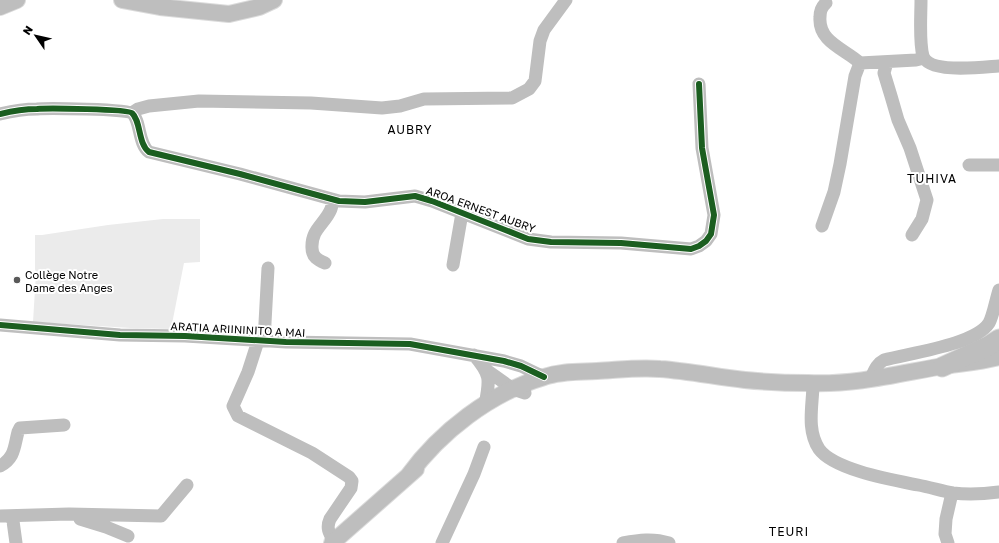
<svg xmlns="http://www.w3.org/2000/svg" width="999" height="543" font-family="'Golos Text',sans-serif">
	<style>
		.green { fill: #ebebeb }
		.lines { fill: none; stroke-linecap: round; stroke-linejoin: round }
		.major-casing { stroke: #dbdbdb; stroke-width: 18 }
		.highway-casing { stroke: #dbdbdb; stroke-width: 21 }
		.minor { stroke: #bebebe; stroke-width: 13 }
		.major { stroke: #bebebe; stroke-width: 16 }
		.highway { stroke: #bebebe; stroke-width: 19 }
		.cycleway-casing { stroke: #fff; stroke-width: 8 }
		.cycleway { stroke: #1b5e20; stroke-width: 6 }
		.poi-dot { fill: #595959; stroke: #fff; stroke-width: 1.5 }
		.labels { text-anchor: middle; dominant-baseline: central; stroke-width: 4; stroke-linejoin: round; paint-order: stroke }
		.street-label { font-size: 11px; fill: #000; stroke: #fff }
		.poi-label { font-size: 11px; fill: #000; stroke: #fff; text-anchor: start }
		.neighbourhood-label { font-size: 12px; letter-spacing: 1px; fill: #000; stroke: #fff }
	</style>
	<rect width="100%" height="100%" fill="#fff"/>
	<path class="green" d="M 163,219 L 200,219 L 200,262 L 184,263 L 171,329 L 131,328 L 33,322 L 36,273 L 35,269 L 35,235 L 42,235 L 108,225 Z"/>
	<g class="lines">
		<g class="major-casing">
			<path id="major" d="M 122,0 L 160,7 L 229,14 L 259,7 L 274,0
				M 0,7 L 17,0
				M 408,476 C 440,432 490,393 544,377 C 561,371 579,372 597,371 C 618,370 639,367 660,369 C 689,371 717,377 745,380 C 766,382 787,383 808,383 C 856,385 897,374 943,366 C 962,363 981,362 999,357
				M 332,543 L 416,469"/>
		</g>
		<g class="highway-casing">
			<path id="highway" d="M 942,367 L 988,346 L 999,339"/>
		</g>
		<path class="minor" d="M 921,0 C 921,16 919,42 923,56 C 929,74 983,67 999,66
			M 826,3 C 821,7 820,11 820,17 C 818,42 845,49 860,63 L 916,60 L 924,58
			M 887,62 L 884,73 L 891,96 L 898,120 L 910,148 L 927,200 L 922,219 L 912,235
			M 132,113 L 138,109 L 149,106 L 199,101 L 311,103 L 382,108 L 400,106 L 424,99 L 512,98 L 529,89 L 535,81 L 540,41 L 544,30 L 566,0
			M 0,114 C 12,111 24,109 37,109 C 47,108 128,109 132,113 C 141,121 138,144 149,152 L 240,174 L 339,201 L 365,202 L 415,196 L 432,201 L 528,239 L 551,242 L 621,243 L 691,249 L 699,246 L 706,241 L 711,234 L 714,215 L 702,148 L 699,84
			M 969,165 L 999,165
			M 822,226 L 834,192 L 840,164 L 855,76 L 860,63
			M 325,263 C 318,260 312,257 312,248 C 311,229 325,224 331,209 C 332,207 332,203 333,200
			M 453,265 L 462,213
			M 0,325 L 120,335 L 185,336 L 286,342 L 410,344 L 504,361 L 521,366 L 544,377
			M 258,341 L 248,372 L 233,406 L 238,416 L 312,453 L 349,477 L 352,481 L 351,488 L 330,519 C 326,528 329,533 334,541
			M 264,341 L 268,268
			M 474,355 C 491,375 490,379 485,405
			M 485,369 L 513,389 L 525,393
			M 870,380 C 874,372 876,364 884,360 C 909,353 975,345 989,323 C 993,316 996,299 999,290
			M 813,383 C 813,405 806,429 819,449 C 834,470 893,480 918,485 C 929,487 942,491 953,493 C 969,495 984,494 999,492
			M 0,466 C 15,458 14,447 18,432 L 20,428 L 64,425
			M 0,516 L 69,514 L 161,516 L 187,485
			M 10,516 L 13,521 L 16,543
			M 80,519 L 106,527 L 128,536
			M 442,543 L 474,474 L 484,447
			M 623,543 C 639,540 653,538 669,543
			M 948,543 L 945,534 L 946,519 L 952,493"/>
		<use href="#major" class="major"/>
		<use href="#highway" class="highway"/>
		<g class="cycleway-casing">
			<path id="cycleway" d="M 0,114 C 12,111 24,109 37,109 C 47,108 128,109 132,113 C 141,121 138,144 149,152 L 240,174 L 339,201 L 365,202 L 415,196 L 432,201 L 528,239 L 551,242 L 621,243 L 691,249 L 699,246 L 706,241 L 711,234 L 714,215 L 702,148 L 699,84
				M 0,325 L 120,335 L 185,336 L 286,342 L 410,344 L 504,361 L 521,366 L 544,377"/>
		</g>
		<use href="#cycleway" class="cycleway"/>
	</g>
	<circle class="poi-dot" cx="17" cy="280" r="4"/>
	<g class="labels">
		<g class="street-label">
			<text transform="translate(481 209) rotate(20)">AROA ERNEST AUBRY</text>
			<text transform="translate(238 329) rotate(3)">ARATIA ARIININITO A MAI</text>
		</g>
		<g class="poi-label">
			<text x="25" y="274">Collège Notre<tspan x="25" dy="13">Dame des Anges</tspan></text>
		</g>
		<g class="neighbourhood-label">
			<text x="410" y="129">AUBRY</text>
			<text x="932" y="178">TUHIVA</text>
			<text x="789" y="531">TEURI</text>
		</g>
	</g>
	<g transform="translate(36 36) rotate(304)" stroke="#ffffff" stroke-width="3" paint-order="stroke">
	<path d="M0-3L7 15L0 10L-7 15Z" fill="#000000"/>
	<text y="-6" font-size="11" font-weight="bold" text-anchor="middle" fill="#000000">N</text>
	</g>
</svg>
